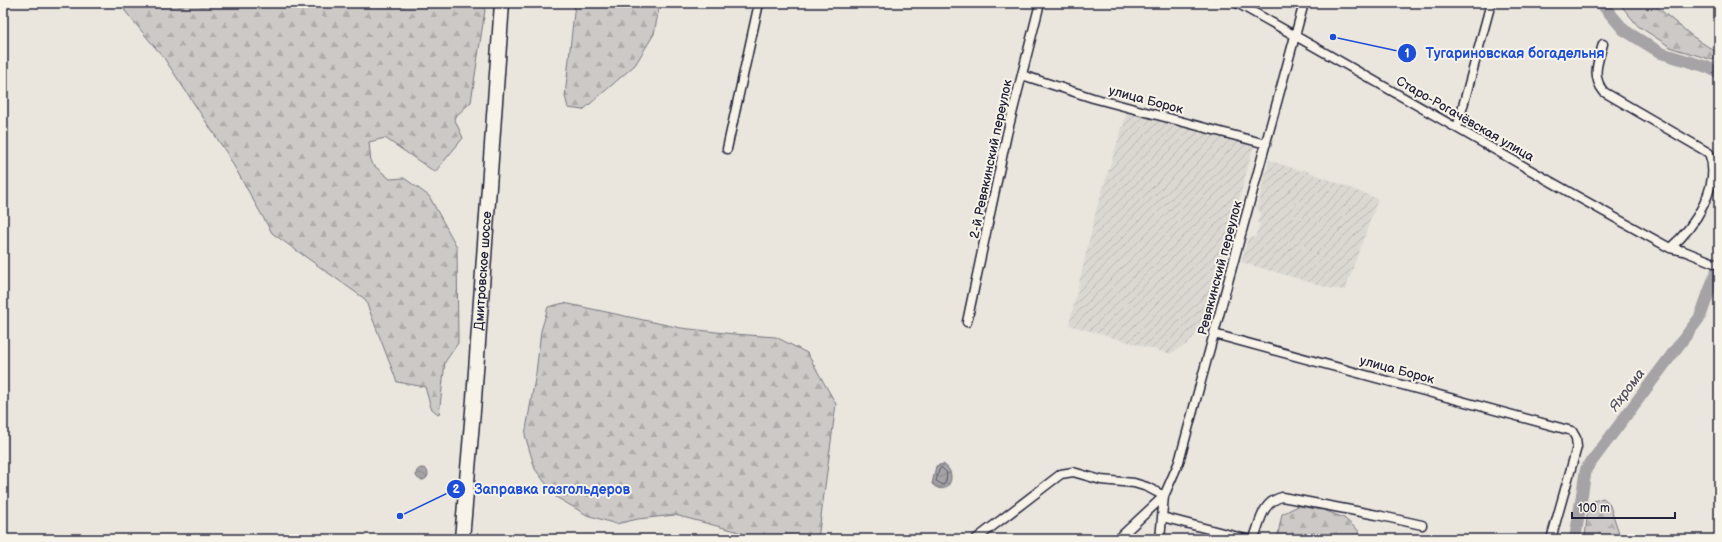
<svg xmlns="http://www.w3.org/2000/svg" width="1722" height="542" font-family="'Balsamiq Sans',sans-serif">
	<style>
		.industrial { fill: url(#industrial-furrows) }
		.forest { fill: url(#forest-firs); stroke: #787680 }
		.water { fill: url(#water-waves); stroke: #716f7b }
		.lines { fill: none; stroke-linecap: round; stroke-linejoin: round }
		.shore { stroke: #575666; stroke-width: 1 }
		.river { stroke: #a6a3a6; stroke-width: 12 }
		.street-casing { stroke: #22223b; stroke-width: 11 }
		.highway-casing { stroke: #22223b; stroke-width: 17 }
		.street { stroke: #f7f3e8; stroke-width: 8 }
		.highway { stroke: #f7f3e8; stroke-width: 14 }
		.labels { text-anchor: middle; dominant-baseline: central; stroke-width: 4; stroke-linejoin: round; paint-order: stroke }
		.street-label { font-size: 13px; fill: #22223b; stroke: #f7f3e8 }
		.water-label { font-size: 14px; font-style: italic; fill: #504f60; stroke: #f7f3e8 }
		.leader { fill: none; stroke: #1d4ed8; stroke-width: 1.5 }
		.callout-dot { fill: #1d4ed8; stroke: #f7f3e8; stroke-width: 1.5 }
		.mark-label { font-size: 12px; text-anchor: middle; font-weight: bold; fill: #fff }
		.callout-label { font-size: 14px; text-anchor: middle; font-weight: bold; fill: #1d4ed8; stroke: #f7f3e8; stroke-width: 4; stroke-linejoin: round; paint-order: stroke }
	</style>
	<defs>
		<pattern id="industrial-furrows" width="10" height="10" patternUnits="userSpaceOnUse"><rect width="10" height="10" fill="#dbd8d2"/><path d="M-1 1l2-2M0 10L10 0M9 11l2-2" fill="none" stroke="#bcb9b5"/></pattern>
		<pattern id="forest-firs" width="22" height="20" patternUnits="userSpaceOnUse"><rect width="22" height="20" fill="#cdc9c6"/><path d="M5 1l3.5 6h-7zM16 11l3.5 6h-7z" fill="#b0acab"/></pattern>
		<pattern id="water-waves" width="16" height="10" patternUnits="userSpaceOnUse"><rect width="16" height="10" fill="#a6a3a6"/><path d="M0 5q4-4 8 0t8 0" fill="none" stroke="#878488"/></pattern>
	</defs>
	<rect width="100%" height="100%" fill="#eae6de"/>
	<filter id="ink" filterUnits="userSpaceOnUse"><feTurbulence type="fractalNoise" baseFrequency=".025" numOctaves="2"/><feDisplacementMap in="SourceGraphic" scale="8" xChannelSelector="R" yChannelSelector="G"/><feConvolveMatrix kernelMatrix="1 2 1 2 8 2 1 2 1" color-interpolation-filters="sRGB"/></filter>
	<g filter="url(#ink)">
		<path class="industrial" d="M 1127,112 L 1254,144 L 1236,212 L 1209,305 L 1198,331 L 1189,343 L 1170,354 L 1069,325 L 1097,207 Z
			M 1269,160 L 1301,171 L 1302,169 L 1378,199 L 1345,290 L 1329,288 L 1241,262 L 1248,238 L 1255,237 L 1260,224 L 1257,222 L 1261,213 L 1257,208 Z"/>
		<path class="forest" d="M 123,3 L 482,3 L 485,10 L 471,102 L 454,118 L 463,138 L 435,172 L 385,138 L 369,142 L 371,163 L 390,179 L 404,178 L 429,196 L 457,247 L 458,343 L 445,362 L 439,415 L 431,408 L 425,387 L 397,382 L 365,299 L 272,233 L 226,152 L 164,58 L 125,11 Z
			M 575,3 L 660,3 L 654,34 L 635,65 L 583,110 L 568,108 L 565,96 Z
			M 1619,3 L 1652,3 L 1692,36 L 1719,54 L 1713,60 L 1672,48 L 1638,26 Z
			M 564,303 L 681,328 L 734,334 L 776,337 L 807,353 L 836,404 L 818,539 L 752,539 L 736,531 L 675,515 L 638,519 L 616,524 L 587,515 L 556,497 L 535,469 L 525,435 L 536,373 L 541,331 L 548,307 Z
			M 1603,498 L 1609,503 L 1621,539 L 1585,539 L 1587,516 L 1591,502 Z
			M 1298,506 L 1324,510 L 1344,518 L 1360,532 L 1358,539 L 1277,539 L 1282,514 Z"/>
		<path class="water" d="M 943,464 C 960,474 947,499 932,484 L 936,466 Z
			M416 474a6 6 0 1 1 12 0a6 6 0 1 1-12 0Z"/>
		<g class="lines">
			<path class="shore" d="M 942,468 L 947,473 L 946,481 L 943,485 L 936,481 L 939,470 Z"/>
			<path class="river" d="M 1601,3 L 1624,30 L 1661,53 L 1707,67 L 1719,73
				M 1575,539 L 1586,469 L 1700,317 L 1719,264"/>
			<g class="street-casing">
				<path id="street" d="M 1237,3 C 1382,84 1525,169 1670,248 L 1684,251 L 1719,265
					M 1603,44 C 1598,62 1591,76 1604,92 L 1709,153 C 1722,185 1694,228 1670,248
					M 1022,75 L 1093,98 L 1266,144
					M 1457,128 L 1491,3
					M 727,149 L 759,3
					M 967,322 L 1007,134 L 1040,3
					M 1214,334 L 1572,431 L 1576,438 L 1577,447 L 1551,539
					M 1162,517 L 1246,539
					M 976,539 L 1061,474 L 1073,472 L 1101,480 L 1134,483 L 1147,487 L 1164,496 L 1118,539
					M 1160,539 L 1164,496 L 1179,462 L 1304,3
					M 1252,539 L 1254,538 C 1261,520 1262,502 1282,497 L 1377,515 L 1422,525"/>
			</g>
			<g class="highway-casing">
				<g id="highway">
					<path id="s1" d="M 462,539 L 474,399 L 502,3"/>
				</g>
			</g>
			<use href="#street" class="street"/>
			<use href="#highway" class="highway"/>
		</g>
	</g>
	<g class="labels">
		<g class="street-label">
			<text transform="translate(1146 100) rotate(15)">улица Борок</text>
			<text transform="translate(1465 119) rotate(30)">Старо-Рогачёвская улица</text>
			<text transform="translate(991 159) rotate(-78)">2-й Ревякинский переулок</text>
			<text transform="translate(1220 268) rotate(-75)">Ревякинский переулок</text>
			<text stroke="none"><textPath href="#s1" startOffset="269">Дмитровское шоссе</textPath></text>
			<text transform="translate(1397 370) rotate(15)">улица Борок</text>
		</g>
		<g class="water-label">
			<text transform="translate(1627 390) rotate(-53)">Яхрома</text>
		</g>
	</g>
	<path class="leader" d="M1333 37L1407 53M400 516L456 489"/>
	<g class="callout-dot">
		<circle cx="1333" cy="37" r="4"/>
		<circle cx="400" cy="516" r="4"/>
		<circle cx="1407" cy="53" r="10"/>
		<circle cx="456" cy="489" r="10"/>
	</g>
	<g class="mark-label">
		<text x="1407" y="57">1</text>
		<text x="456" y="493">2</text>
	</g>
	<g class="callout-label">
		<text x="1515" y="58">Тугариновская богадельня</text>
		<text x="552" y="494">Заправка газгольдеров</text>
	</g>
	<rect width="1722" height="542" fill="none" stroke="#f7f3e8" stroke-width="16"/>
	<rect x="8" y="8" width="1706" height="526" fill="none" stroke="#22223b" stroke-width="1.5" filter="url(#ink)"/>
	<path d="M1572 512v6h103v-6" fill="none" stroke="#22223b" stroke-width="2"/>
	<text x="1578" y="512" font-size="12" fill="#22223b" stroke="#f7f3e8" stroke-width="3" paint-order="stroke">100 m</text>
</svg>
